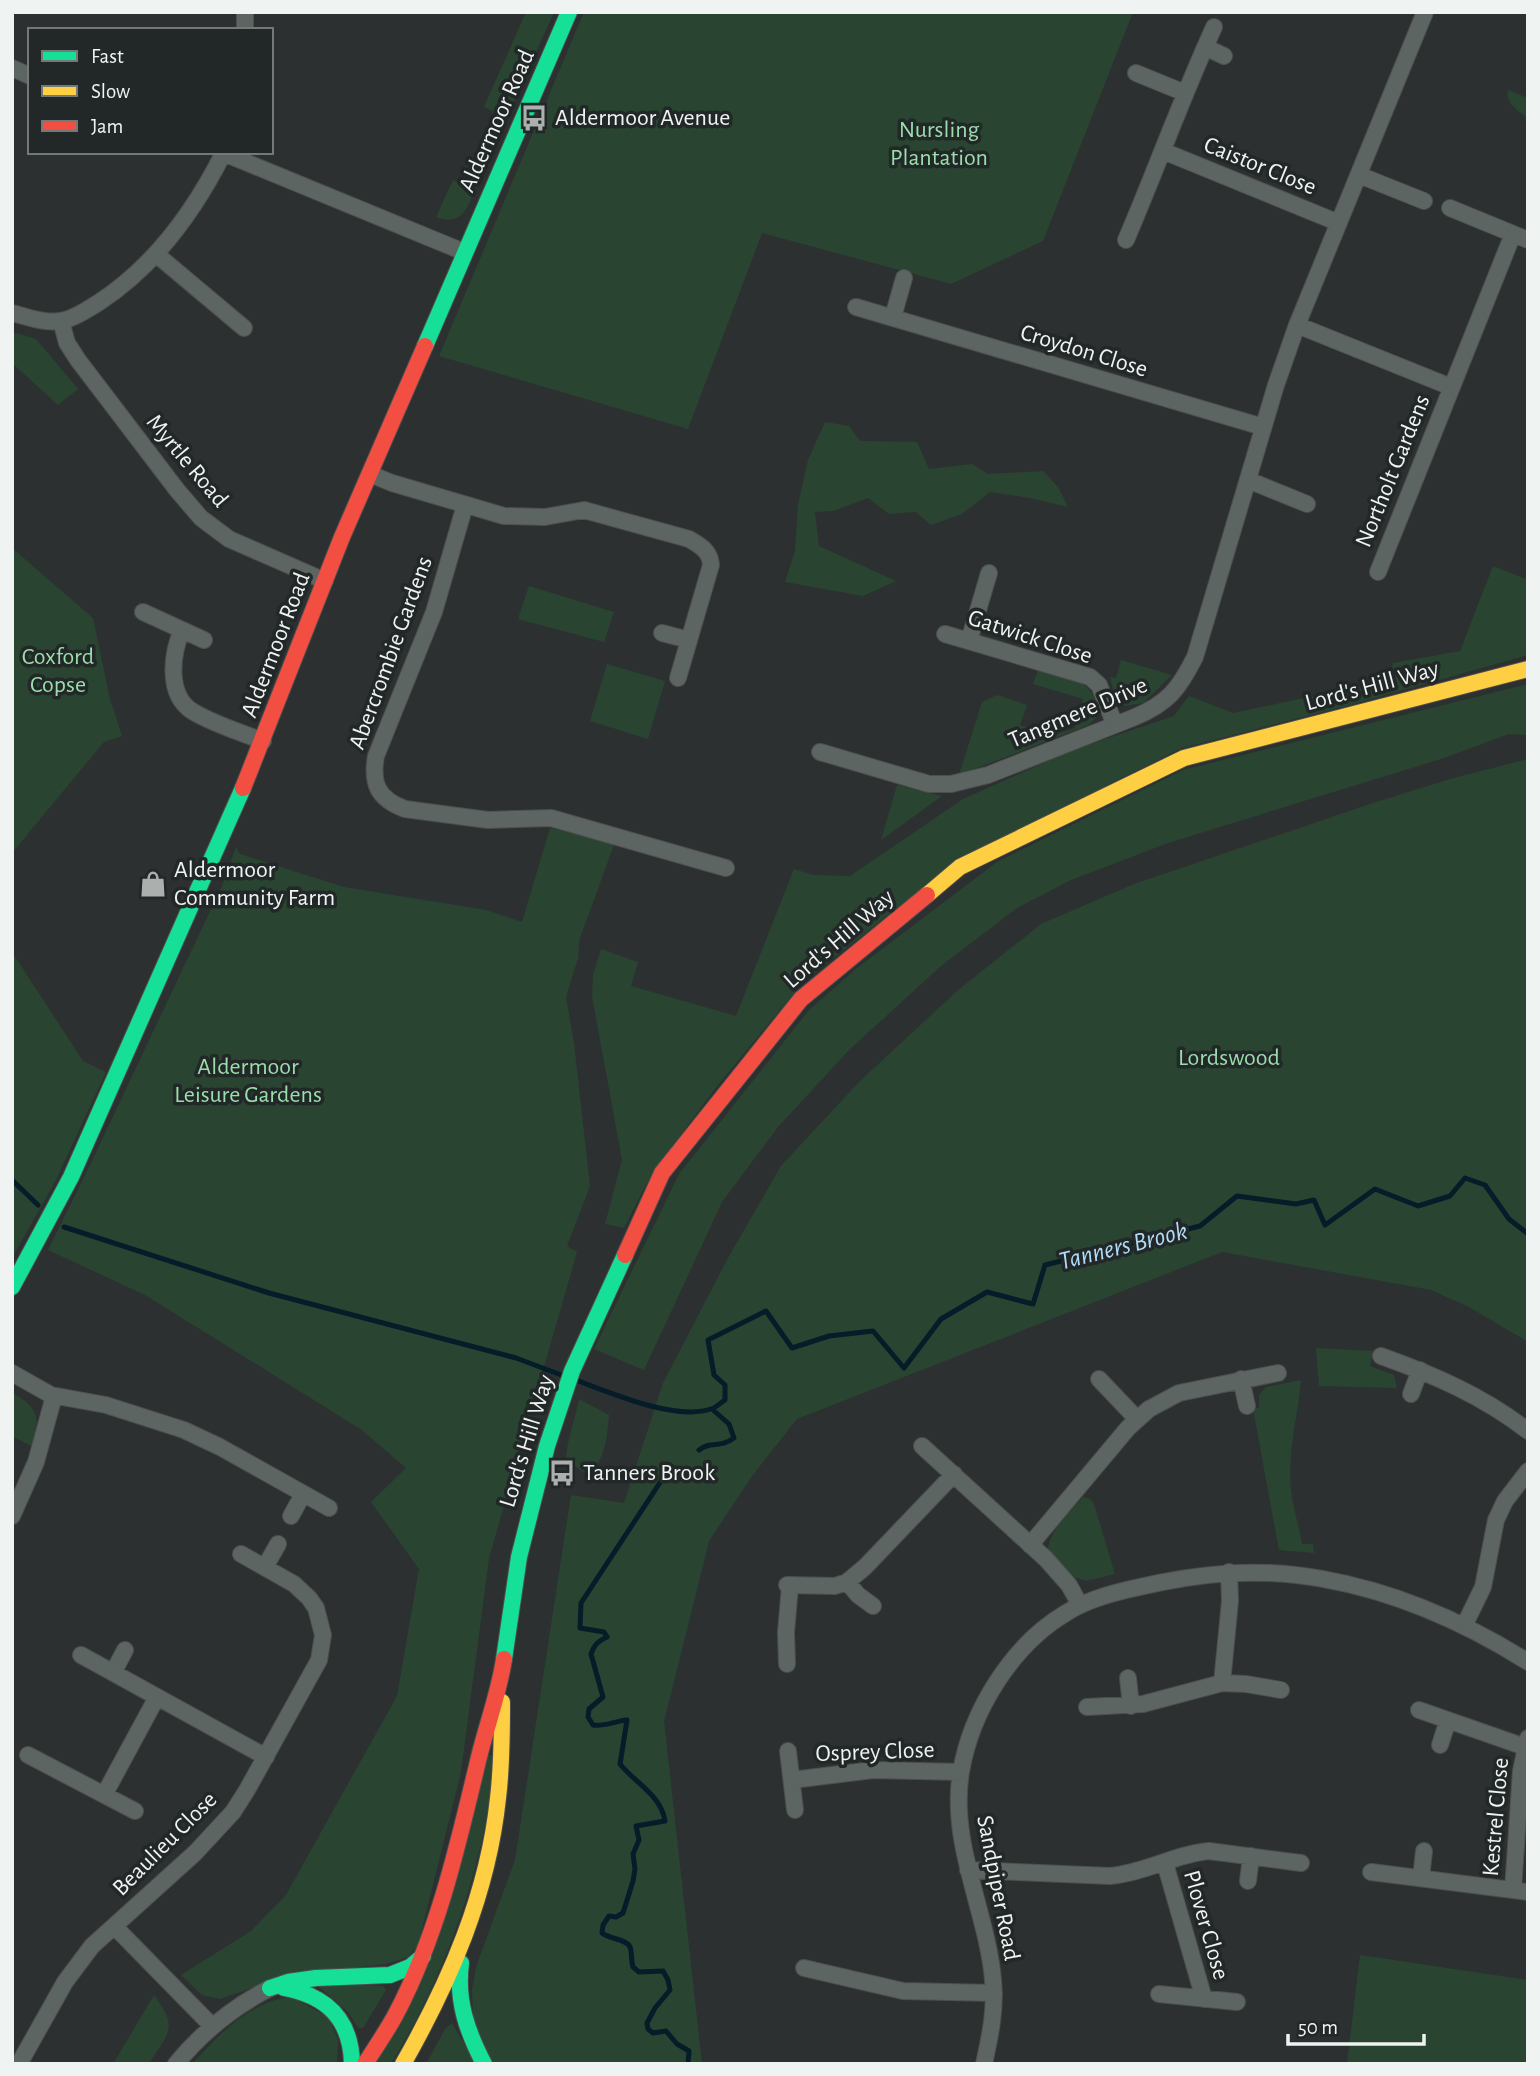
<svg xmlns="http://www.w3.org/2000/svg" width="1540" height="2076" font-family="'Alegreya Sans',sans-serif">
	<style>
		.green { fill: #294531 }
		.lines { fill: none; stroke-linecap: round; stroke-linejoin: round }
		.stream { stroke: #051c29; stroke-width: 5 }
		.street-casing { stroke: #4d4e4e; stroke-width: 18 }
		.fast-casing { stroke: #4d4e4e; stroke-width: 18 }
		.slow-casing { stroke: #4d4e4e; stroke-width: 18 }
		.jam-casing { stroke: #4d4e4e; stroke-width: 18 }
		.street { stroke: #5d6562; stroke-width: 16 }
		.fast { stroke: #16e098; stroke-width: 16 }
		.slow { stroke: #ffcf43; stroke-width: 16 }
		.jam { stroke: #f24e42; stroke-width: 16 }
		.labels { text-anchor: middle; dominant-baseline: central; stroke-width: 7; stroke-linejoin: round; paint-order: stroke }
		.poi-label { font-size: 24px; fill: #eff3f2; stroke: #222727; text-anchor: start }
		.street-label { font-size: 24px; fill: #eff3f2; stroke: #222727 }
		.park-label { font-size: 24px; fill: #99deab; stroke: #222727 }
		.water-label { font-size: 26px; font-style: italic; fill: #b0dcf8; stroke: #222727 }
	</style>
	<rect width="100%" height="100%" fill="#2d3030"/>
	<path class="green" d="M 526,12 L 554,12 L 507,117 L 484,107 Z
		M 584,12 L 1133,12 L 1043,241 L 951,284 L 762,233 L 688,429 L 439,356 Z
		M 1508,90 L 1528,98 L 1528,118 C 1517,110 1506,104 1508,90 Z
		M 453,180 L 475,190 C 466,210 462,226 436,217 Z
		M 12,332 L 36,339 L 78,389 L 58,405 L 12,363 Z
		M 825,422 L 849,426 L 860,441 L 917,442 L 929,469 L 972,464 L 988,474 L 1043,471 L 1058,487 L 1068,507 L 1030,498 L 990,492 L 962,514 L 931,525 L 916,512 L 889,514 L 868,498 L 833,511 L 815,512 L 819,546 L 896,581 L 863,596 L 785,582 L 795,551 L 798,505 L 808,460 Z
		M 12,548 L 93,618 L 110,699 L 122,736 L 104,742 L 12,853 Z
		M 1493,566 L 1528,580 L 1528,655 L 1350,705 L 1182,748 L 959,859 L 803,982 L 718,1085 L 652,1173 L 624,1228 L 605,1224 L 622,1160 L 592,996 L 593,975 L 601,949 L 638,962 L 631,986 L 736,1016 L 794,869 L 813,875 L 850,876 L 963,799 L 1073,750 L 1174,716 L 1189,696 L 1233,713 L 1389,680 L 1393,663 L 1460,651 Z
		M 529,586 L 614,612 L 604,642 L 518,619 Z
		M 1121,660 L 1172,675 L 1143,703 L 1124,706 L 1114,694 L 1110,677 L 1116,678 Z
		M 607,664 L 665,681 L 648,739 L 590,721 Z
		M 1038,670 L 1083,684 C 1094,692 1099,705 1096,718 L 1088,725 L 959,775 L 982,702 L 997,695 L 1027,705 L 1020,725 L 1048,737 L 1075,728 L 1083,699 L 1033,684 Z
		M 1528,684 L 1528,735 L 1509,734 L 1441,759 L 1168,843 L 1071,880 L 1017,908 L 941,966 L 849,1050 L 778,1127 L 722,1202 L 644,1370 L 594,1349 L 679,1174 L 809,1010 L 857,968 L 997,862 L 1183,770 Z
		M 1528,759 L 1528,1342 L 1469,1307 L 1431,1290 L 1222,1252 L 797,1419 L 752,1476 L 709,1541 L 664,1721 L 702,2064 L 493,2064 L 473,2021 L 472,1990 L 476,1967 L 515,1860 L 571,1495 L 624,1503 L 663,1383 L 728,1258 L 781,1166 L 860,1081 L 957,991 L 1041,924 L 1134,884 L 1370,804 L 1450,779 Z
		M 897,785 L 942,796 L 881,840 Z
		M 550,828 L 615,842 L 579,941 L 578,958 L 566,997 L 574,1043 L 590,1186 L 567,1246 L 577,1252 L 489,1558 L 461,1772 L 418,1945 L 408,1957 L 386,1964 L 289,1975 L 220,1999 L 202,1995 L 181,1975 L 251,1931 L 286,1895 L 397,1696 L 419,1569 L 371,1502 L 406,1468 L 362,1430 L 145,1295 L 48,1250 L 91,1163 L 222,886 L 236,847 L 240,854 L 344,887 L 486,910 L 522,922 Z
		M 12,952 L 83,1061 L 106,1072 L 55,1182 L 12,1258 Z
		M 1316,1348 L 1373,1351 L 1370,1366 L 1394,1375 L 1397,1388 L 1319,1386 Z
		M 1301,1380 C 1298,1416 1287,1453 1291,1490 C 1293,1508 1299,1526 1302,1544 L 1313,1544 L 1314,1553 L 1279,1550 L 1253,1409 L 1259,1408 L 1259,1395 L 1266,1387 Z
		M 12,1393 C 39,1408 41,1417 31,1446 L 12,1436 Z
		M 579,1399 L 609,1415 C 607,1439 605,1458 589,1476 L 566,1460 C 567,1439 575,1420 579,1399 Z
		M 1083,1497 L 1090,1499 L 1094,1504 L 1115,1574 L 1086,1581 L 1074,1577 L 1048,1549 C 1050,1529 1071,1512 1083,1497 Z
		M 489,1755 L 494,1756 C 491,1779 490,1802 485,1825 C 468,1910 436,1990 391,2064 L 377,2064 Z
		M 1360,1955 L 1528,1980 L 1528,2064 L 1347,2064 Z
		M 313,1982 L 383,1986 L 386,1990 L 363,2028 L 358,2028 L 348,2012 Z
		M 154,1995 C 179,2029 169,2031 149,2064 L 113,2064 Z
		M 283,1998 L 294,1998 L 329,2018 L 338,2040 L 337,2064 L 192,2064 C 217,2037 245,2006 283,1998 Z
		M 452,2023 L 476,2064 L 426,2064 L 445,2029 Z"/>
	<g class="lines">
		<path class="stream" d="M 12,1180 L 38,1205
			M 64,1227 L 269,1293 L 516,1358 L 564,1376
			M 576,1380 C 611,1393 675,1421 711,1409 C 716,1408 721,1402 725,1400 L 725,1385 L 714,1375 L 708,1340 L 766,1311 L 792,1348 L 829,1336 L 873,1331 L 904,1368 L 941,1319 L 987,1292 L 1033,1304 L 1045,1265 L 1200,1226 L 1237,1196 L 1296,1204 L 1314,1200 L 1325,1225 L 1375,1189 L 1418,1206 L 1450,1196 L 1465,1178 L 1485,1185 L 1509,1219 L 1528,1234
			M 699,1450 C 712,1440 719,1449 734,1438 L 729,1424 L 712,1409
			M 661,1481 L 581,1603 L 580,1628 L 604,1632 L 607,1637 C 598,1641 594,1645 591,1654 L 603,1697 L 589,1709 L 588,1717 L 593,1725 C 603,1727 616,1721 627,1720 L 620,1764 C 635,1783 661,1795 665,1821 L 636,1826 L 639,1840 L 633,1854 L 635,1869 L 633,1881 L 623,1913 L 616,1917 L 609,1916 L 603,1925 L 602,1933 C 609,1939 627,1939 630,1947 C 632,1952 631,1961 633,1967 L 639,1972 L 663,1971 L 668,1980 L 670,1990 L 655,2008 L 647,2023 L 648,2029 L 653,2033 L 666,2031 L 677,2044 L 689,2051 L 688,2064"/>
		<g class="street-casing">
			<path id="street" d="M 245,12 L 245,30
				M 1205,47 L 1224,56
				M 12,68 L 30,76
				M 1136,73 L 1185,93
				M 1163,151 L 1339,223
				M 221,152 L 464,252
				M 1359,175 L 1424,201
				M 1450,208 L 1528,240
				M 1126,240 C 1156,170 1182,97 1214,27
				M 156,254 L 244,328
				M 856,307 L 1263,427
				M 12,313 C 29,317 47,325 65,320 C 77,317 88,309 98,303 C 155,266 194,212 224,152
				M 893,317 L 904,278
				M 61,321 L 67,343 L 78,360 L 177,490 L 201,518 L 229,539 L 325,581
				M 1297,325 L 1451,387
				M 370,474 L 392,483 L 504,516 L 545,517 L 584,510 L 689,539 C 701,546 710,551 711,565 L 678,678
				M 1248,480 L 1307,504
				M 465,505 L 434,612 L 376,756 C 371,784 378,799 405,809 L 488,820 L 551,818 L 726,868
				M 1378,572 L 1513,234
				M 143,612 L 204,640
				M 182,630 C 172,653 166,694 192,711 C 213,724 240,732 263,741
				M 662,633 L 689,640
				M 945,634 L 1090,677 L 1099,685 L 1115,725
				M 969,641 L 989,573
				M 820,752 L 929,784 L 951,784 L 988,775 L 1135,717 C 1168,703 1179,689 1195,657 L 1276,385 L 1297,325 L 1425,12
				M 1381,1356 C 1434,1375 1483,1396 1528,1431
				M 12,1373 L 51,1395 L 106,1405 L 184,1430 L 220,1447 L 329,1508
				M 1099,1379 L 1137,1419
				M 1241,1379 L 1247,1406
				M 1411,1394 L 1420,1370
				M 922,1446 L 1046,1559 L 1069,1585 L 1080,1605
				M 12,1516 L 36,1462 L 54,1396
				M 291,1516 L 303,1494
				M 1030,1545 L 1128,1428 L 1149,1409 L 1179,1393 L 1278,1373
				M 265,1567 L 278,1544
				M 847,1582 L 858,1595 L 873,1606
				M 787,1585 L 835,1586 L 847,1582 L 865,1567 L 954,1474
				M 1464,1626 L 1483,1587 L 1496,1520 L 1505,1501 L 1528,1471
				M 81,1655 L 266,1757
				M 787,1664 L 786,1632 L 790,1586
				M 114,1671 L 125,1650
				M 1128,1678 L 1131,1706
				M 1222,1683 L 1230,1601 L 1229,1572
				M 1087,1707 L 1143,1704 L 1222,1683 L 1246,1684 L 1281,1690
				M 1419,1710 L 1525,1747
				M 1440,1745 L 1448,1720
				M 788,1751 L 795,1810
				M 28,1755 L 135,1811
				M 792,1780 L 873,1770 L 961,1772
				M 104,1795 L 157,1697
				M 1165,1863 L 1204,1999
				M 968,1870 L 1110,1876 C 1145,1873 1175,1854 1209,1851 L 1301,1863
				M 1371,1872 L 1528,1892
				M 1421,1878 L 1424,1851
				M 1248,1881 L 1251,1856
				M 1513,1890 L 1521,1771 L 1528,1738
				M 114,1926 L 212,2026
				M 804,1968 L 903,1991 L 994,1993
				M 1159,1994 L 1237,2002
				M 19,2064 L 65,1982 L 92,1946 L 195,1853 L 233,1812 L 247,1790 L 319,1660 L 323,1635 L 316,1608 L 309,1598 L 294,1584 L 241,1554
				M 176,2064 C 203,2031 233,2007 270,1988
				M 984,2064 C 990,2036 996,2009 993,1980 C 987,1911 949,1843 961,1772 C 971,1711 1012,1645 1066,1613 C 1086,1600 1112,1593 1135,1588 C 1199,1573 1258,1567 1323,1579 C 1396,1592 1466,1623 1528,1662"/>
		</g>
		<g class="fast-casing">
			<path id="fast" d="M 425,346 L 569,12
				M 12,1287 L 71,1177 L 243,788
				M 504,1659 L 519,1557 L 547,1446 L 572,1371 L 625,1255
				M 461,1963 C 456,2001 467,2031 484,2064
				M 270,1988 L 288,1982 L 316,1978 L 390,1975 L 410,1967 L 423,1956
				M 284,1988 C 327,1996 351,2019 352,2064"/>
		</g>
		<g class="slow-casing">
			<path id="slow" d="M 927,895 L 960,867 L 1184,758 L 1528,669
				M 403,2064 C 450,1981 488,1894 498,1798 C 502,1766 502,1734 502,1702"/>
		</g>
		<g class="jam-casing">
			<path id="jam" d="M 243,788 L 342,537 L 425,346
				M 625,1255 L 662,1173 L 801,999 L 927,895
				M 365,2064 C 375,2048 387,2031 396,2014 C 438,1934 458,1845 479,1757 C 487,1724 499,1693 504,1659"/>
		</g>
		<use href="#street" class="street"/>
		<use href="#fast" class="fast"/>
		<use href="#slow" class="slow"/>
		<use href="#jam" class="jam"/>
	</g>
	<defs>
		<g id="bus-bare" transform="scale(2.1)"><path d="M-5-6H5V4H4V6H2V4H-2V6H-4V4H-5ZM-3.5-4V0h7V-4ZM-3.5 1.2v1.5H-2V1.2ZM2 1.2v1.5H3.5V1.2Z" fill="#abafae" stroke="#222727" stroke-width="2.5" paint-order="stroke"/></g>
		<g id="shop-bare" transform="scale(2.1)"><path d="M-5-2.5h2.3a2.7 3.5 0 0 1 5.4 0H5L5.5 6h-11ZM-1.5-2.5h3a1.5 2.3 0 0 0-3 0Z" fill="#abafae" stroke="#222727" stroke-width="2.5" paint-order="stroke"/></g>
	</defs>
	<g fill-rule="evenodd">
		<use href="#bus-bare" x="534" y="118"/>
		<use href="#shop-bare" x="153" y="884"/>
		<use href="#bus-bare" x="562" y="1473"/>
	</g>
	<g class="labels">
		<g class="poi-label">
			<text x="555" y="118">Aldermoor Avenue</text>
			<text x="174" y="870">Aldermoor<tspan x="174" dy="28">Community Farm</tspan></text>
			<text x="583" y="1473">Tanners Brook</text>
		</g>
		<g class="street-label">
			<text transform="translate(497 121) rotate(-66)">Aldermoor Road</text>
			<text transform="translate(1260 166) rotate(22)">Caistor Close</text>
			<text transform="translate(1084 351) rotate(17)">Croydon Close</text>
			<text transform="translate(187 461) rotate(50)">Myrtle Road</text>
			<text transform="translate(1393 471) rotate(-68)">Northolt Gardens</text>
			<text transform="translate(1030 637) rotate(18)">Gatwick Close</text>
			<text transform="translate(276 645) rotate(-69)">Aldermoor Road</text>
			<text transform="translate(391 653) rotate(-70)">Abercrombie Gardens</text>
			<text transform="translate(1372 686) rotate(-15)">Lord's Hill Way</text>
			<text transform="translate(1078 713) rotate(-23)">Tangmere Drive</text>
			<text transform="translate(839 939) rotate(-41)">Lord's Hill Way</text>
			<text transform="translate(527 1441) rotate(-73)">Lord's Hill Way</text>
			<text transform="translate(875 1752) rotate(-2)">Osprey Close</text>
			<text transform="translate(1496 1817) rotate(-85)">Kestrel Close</text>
			<text transform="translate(165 1844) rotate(-45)">Beaulieu Close</text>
			<text transform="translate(998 1888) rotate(79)">Sandpiper Road</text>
			<text transform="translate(1206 1925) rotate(74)">Plover Close</text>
		</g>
		<g class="park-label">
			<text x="939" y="130">Nursling<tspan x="939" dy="28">Plantation</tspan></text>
			<text x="58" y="657">Coxford<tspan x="58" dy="28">Copse</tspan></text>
			<text x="1229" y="1058">Lordswood</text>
			<text x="248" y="1067">Aldermoor<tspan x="248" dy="28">Leisure Gardens</tspan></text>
		</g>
		<g class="water-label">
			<text transform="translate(1123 1246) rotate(-14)">Tanners Brook</text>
		</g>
	</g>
	<rect width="1540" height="2076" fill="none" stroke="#eff3f2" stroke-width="28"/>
	<rect x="28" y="28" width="245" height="126" fill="#222727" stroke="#747978" stroke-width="2"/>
	<rect x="42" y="51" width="35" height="10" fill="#16e098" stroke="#747978" stroke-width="2"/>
	<text x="91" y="63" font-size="21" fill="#eff3f2">Fast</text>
	<rect x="42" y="86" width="35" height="10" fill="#ffcf43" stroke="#747978" stroke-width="2"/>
	<text x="91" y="98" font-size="21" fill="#eff3f2">Slow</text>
	<rect x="42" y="121" width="35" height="10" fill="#f24e42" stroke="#747978" stroke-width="2"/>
	<text x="91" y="133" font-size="21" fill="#eff3f2">Jam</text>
	<path d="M1288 2034v10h136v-10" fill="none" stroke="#eff3f2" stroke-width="3.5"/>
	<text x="1298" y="2034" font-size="21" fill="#eff3f2" stroke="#222727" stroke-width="5" paint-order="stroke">50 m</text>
</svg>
